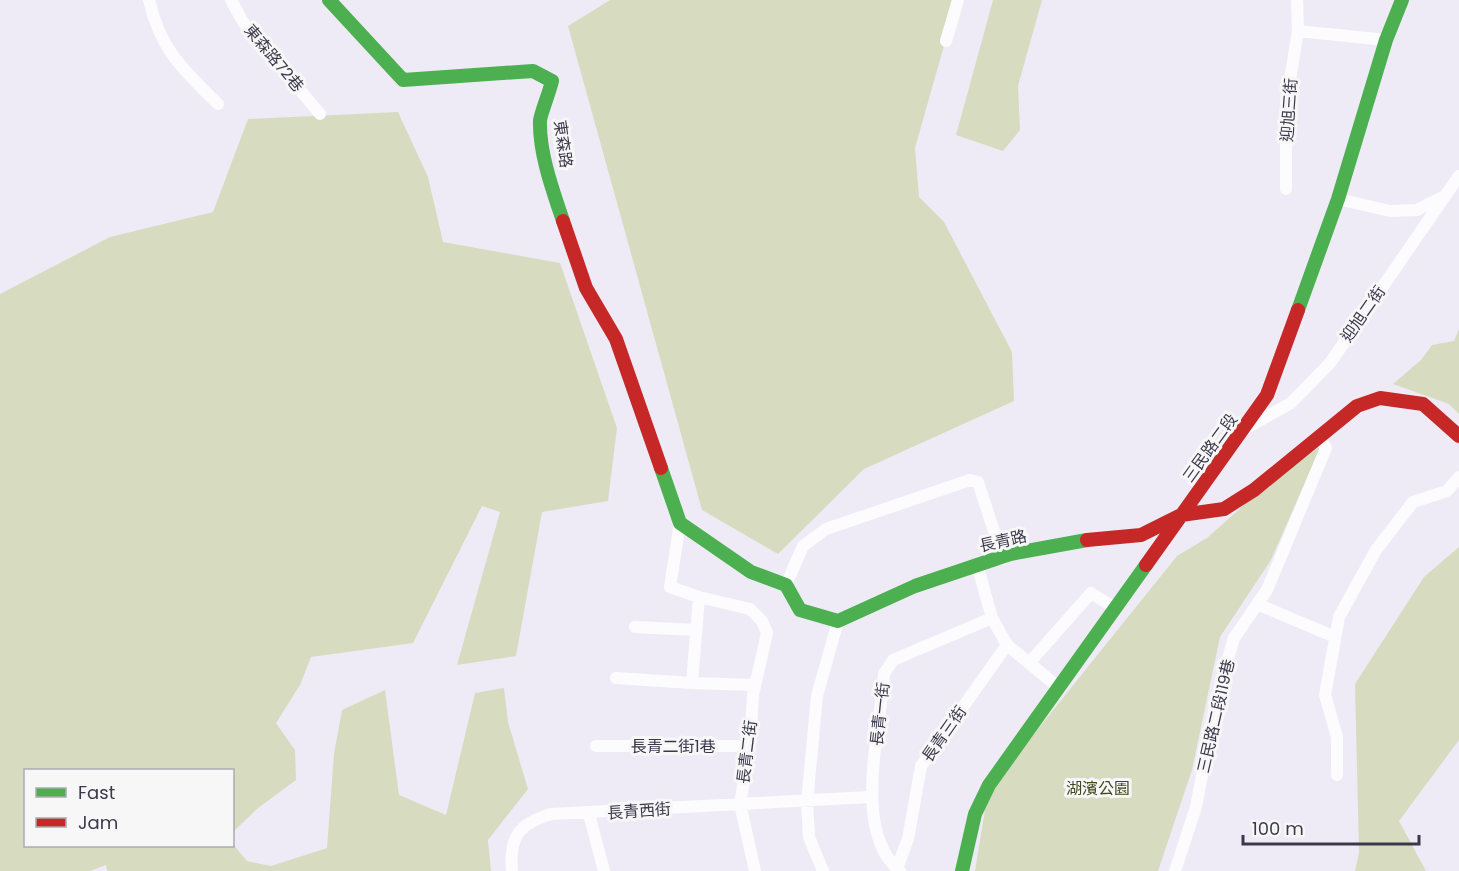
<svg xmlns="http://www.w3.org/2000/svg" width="1459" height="871" font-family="Poppins,'Noto Sans TC',sans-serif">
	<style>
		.green { fill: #d7dcc1 }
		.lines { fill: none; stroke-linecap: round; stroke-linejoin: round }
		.street { stroke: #fcfcfe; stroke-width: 12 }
		.fast { stroke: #4caf50; stroke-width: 14 }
		.jam { stroke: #c62828; stroke-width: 14 }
		.labels { text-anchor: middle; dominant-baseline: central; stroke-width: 6; stroke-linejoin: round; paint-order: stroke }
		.street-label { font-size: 16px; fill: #3c384b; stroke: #f7f7f7 }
		.park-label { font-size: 16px; fill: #41471f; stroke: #f7f7f7 }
	</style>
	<rect width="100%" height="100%" fill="#eeebf6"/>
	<path class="green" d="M 610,0 L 957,0 L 915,148 L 919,197 L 944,222 L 1012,352 L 1014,401 L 864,469 L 778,554 L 702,510 L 568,26 Z
		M 993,0 L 1042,0 L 1018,86 L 1020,130 L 1003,151 L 956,135 Z
		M 398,112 L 428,177 L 443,242 L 560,263 L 617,428 L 608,501 L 542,512 L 516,656 L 457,665 L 500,512 L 482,506 L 413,643 L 311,657 L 300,685 L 276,723 L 295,750 L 296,780 L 258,808 L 233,832 L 232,770 L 26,770 L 26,846 L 233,844 L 247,861 L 271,866 L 327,848 L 334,754 L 342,710 L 385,690 L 399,795 L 446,815 L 475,693 L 504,688 L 508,722 L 528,789 L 488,840 L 491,871 L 107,871 L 106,865 L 90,871 L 0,871 L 0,294 L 110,237 L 213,212 L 248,119 Z
		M 1459,329 L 1459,414 L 1449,404 L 1393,384 L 1421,360 L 1432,345 L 1454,341 Z
		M 1321,446 L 1271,560 L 1220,637 L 1192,770 L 1158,871 L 975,871 L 988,791 L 1177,556 L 1207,538 L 1264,487 Z
		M 1459,547 L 1459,740 L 1399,821 L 1426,871 L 1355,871 L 1359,853 L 1355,684 L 1424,577 Z"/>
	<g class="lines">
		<path class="street" d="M 149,0 C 160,49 183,70 218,104
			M 231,0 L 243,22 L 320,114
			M 1297,0 L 1298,31 L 1386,40
			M 946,41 L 958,0
			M 1286,189 L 1286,104 L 1298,31
			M 1338,199 L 1390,211 L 1417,210 L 1442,197
			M 1248,427 L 1291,403 L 1330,363 L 1459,176
			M 680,523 L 670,587 L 699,597 L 750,609 L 762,621 L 767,633 L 753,695 L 750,746 L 740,804 L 755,871
			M 977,564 L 992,618 L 1007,645 L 1057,686
			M 786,585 L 803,546 L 826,529 L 970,480 L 978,482 L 1003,559
			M 699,597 L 692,683 L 755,685
			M 1257,604 L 1335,637
			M 635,627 L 696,630
			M 1029,663 L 1091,593 L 1115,608
			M 616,678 L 692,683
			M 596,746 L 750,746
			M 1337,775 L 1337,737 L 1325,695 L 1339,617 L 1376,550 L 1413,502 L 1447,491 L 1459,477
			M 589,814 L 604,871
			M 897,868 L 908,839 L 921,766 L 1007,645
			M 512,871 C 509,836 519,824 551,814 L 870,797
			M 823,871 L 809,837 L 807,802 L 817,696 L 838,621
			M 900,871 C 851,832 881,728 884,674 L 893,660 L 992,618
			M 1175,871 L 1196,807 L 1217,696 L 1234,638 L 1267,590 L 1326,448 L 1319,437"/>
		<path class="fast" d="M 329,0 L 403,80 L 533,71 L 552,81 C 550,91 540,115 540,121 C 539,153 553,191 563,221
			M 1298,310 L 1338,199 L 1386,40 L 1402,0
			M 661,468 L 680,523 L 751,572 L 786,585 L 800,610 L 838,621 L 915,586 L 1010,554 L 1087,540
			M 962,871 L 975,814 L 989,785 L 1146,565"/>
		<path class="jam" d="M 563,221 L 586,288 L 616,339 L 661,468
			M 1087,540 L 1141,535 L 1181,515 L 1224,509 L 1254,490 L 1357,406 L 1380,398 L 1423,404 L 1459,436
			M 1146,565 L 1267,395 L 1298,310"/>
	</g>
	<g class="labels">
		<g class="street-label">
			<text transform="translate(274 58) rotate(50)">東森路72巷</text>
			<text transform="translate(1289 110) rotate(-86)">迎旭三街</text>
			<text transform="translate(563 144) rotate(82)">東森路</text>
			<text transform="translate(1363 314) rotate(-55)">迎旭二街</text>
			<text transform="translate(1210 448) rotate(-54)">三民路二段</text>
			<text transform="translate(1003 541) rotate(-13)">長青路</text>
			<text transform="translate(880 714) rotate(-84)">長青一街</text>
			<text transform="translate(1216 716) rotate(-77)">三民路二段119巷</text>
			<text transform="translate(944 734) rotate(-55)">長青三街</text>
			<text x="673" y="746">長青二街1巷</text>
			<text transform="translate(747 752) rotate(-83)">長青二街</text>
			<text transform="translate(639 811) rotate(-4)">長青西街</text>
		</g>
		<g class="park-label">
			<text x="1098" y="788">湖濱公園</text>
		</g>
	</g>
	<rect x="24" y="769" width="210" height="78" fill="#f7f7f7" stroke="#acabb2" stroke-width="1.5"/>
	<rect x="36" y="788" width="30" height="9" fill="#4caf50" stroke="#acabb2" stroke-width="1.5"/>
	<text x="78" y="799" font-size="18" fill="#3c384b">Fast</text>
	<rect x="36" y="818" width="30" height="9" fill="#c62828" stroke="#acabb2" stroke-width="1.5"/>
	<text x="78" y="829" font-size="18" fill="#3c384b">Jam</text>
	<path d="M1243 835v9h176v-9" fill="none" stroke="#3c384b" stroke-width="3"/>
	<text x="1252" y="835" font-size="18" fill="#3c384b" stroke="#f7f7f7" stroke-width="4.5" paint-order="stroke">100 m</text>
</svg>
